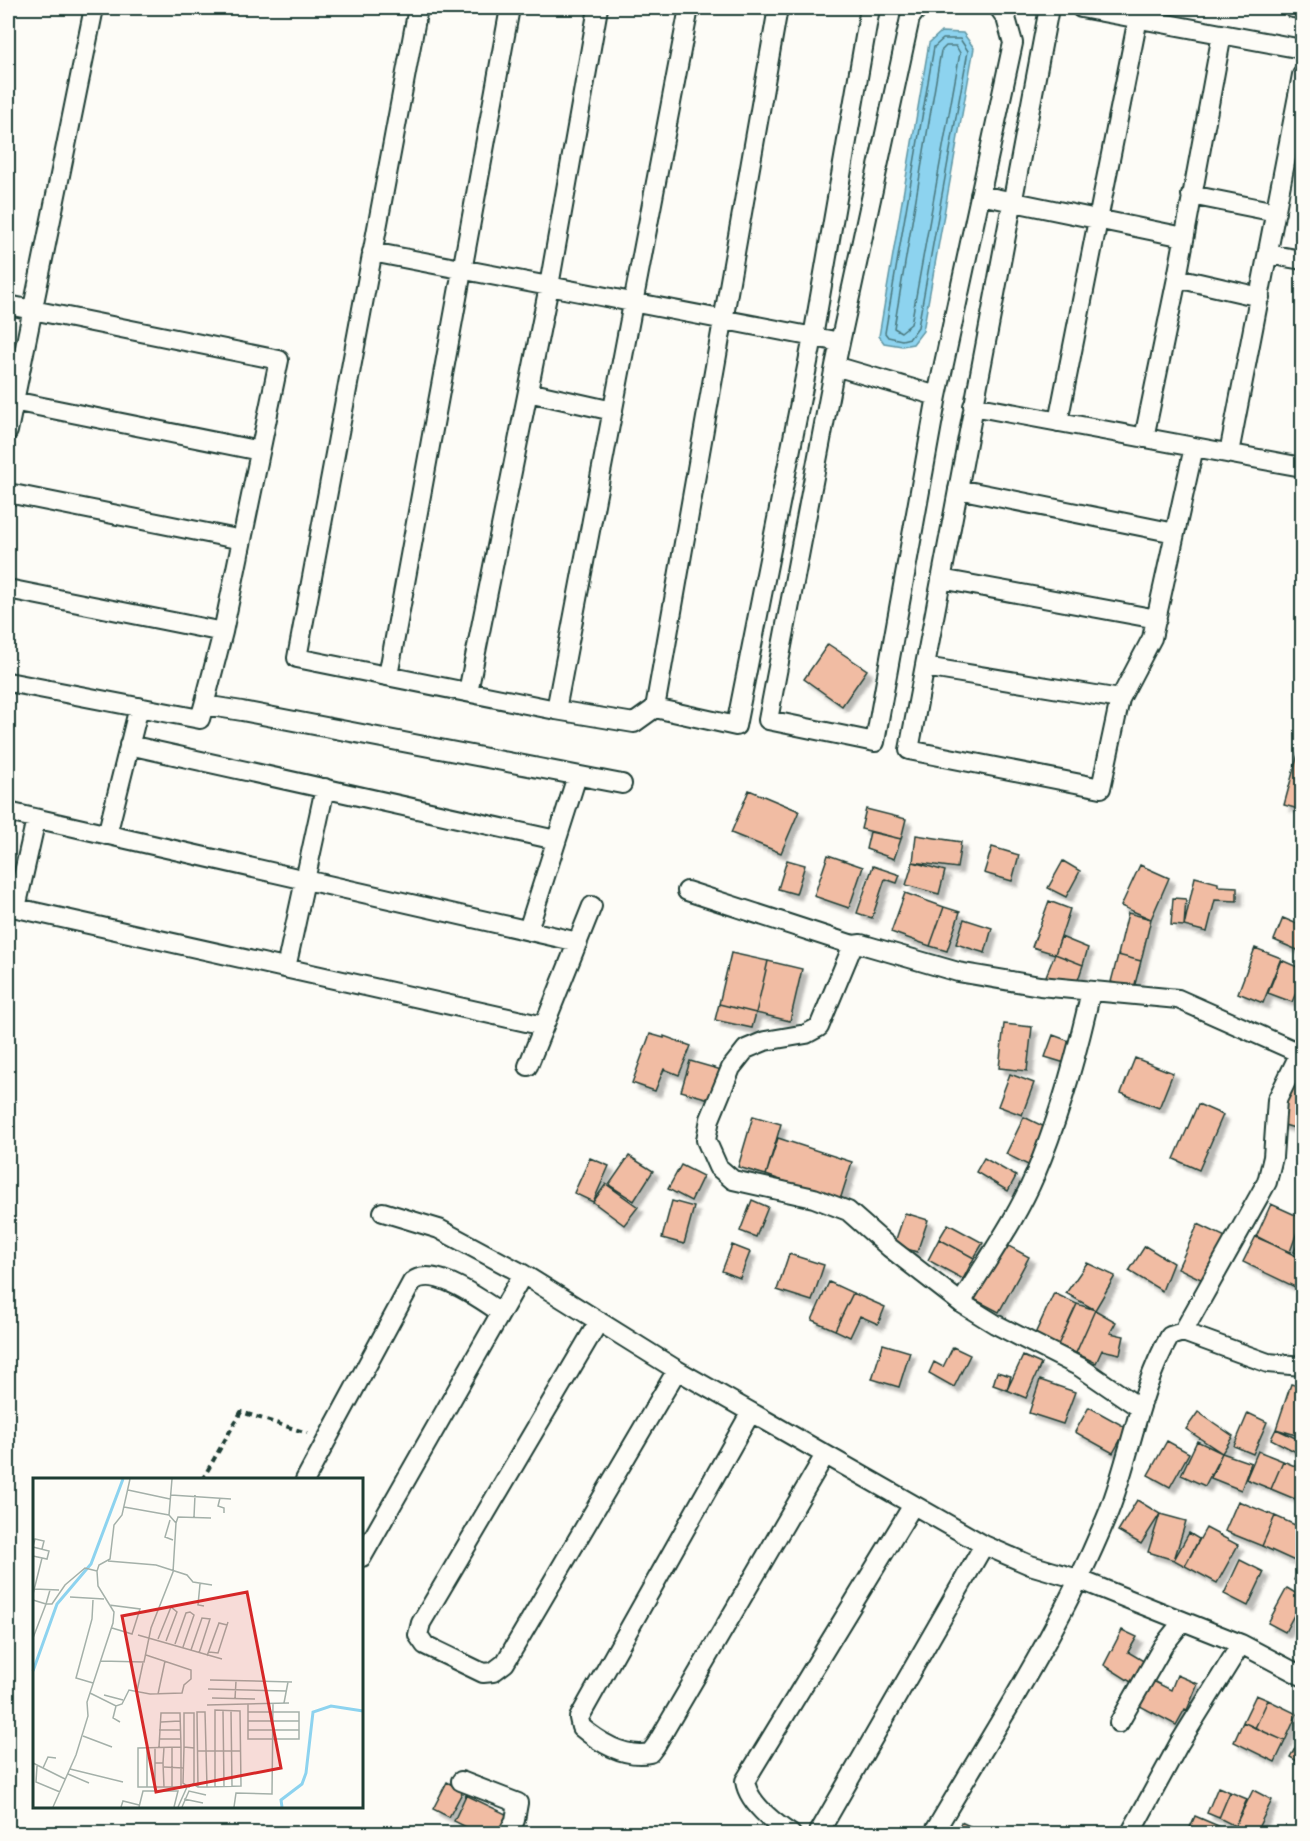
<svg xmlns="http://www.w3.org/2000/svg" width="1310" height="1841" font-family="'Architects Daughter',sans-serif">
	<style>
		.water { fill: #8dd3ef; stroke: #6197a4; stroke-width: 1.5 }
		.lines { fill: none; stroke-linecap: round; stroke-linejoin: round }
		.shore { stroke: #4b797f; stroke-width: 1.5 }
		.building { fill: #f1bca3; stroke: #1f3d34; stroke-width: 1.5; filter: url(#shadow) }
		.minor-casing { stroke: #1f3d34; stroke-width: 22 }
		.path { stroke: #1f3d34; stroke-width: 4; stroke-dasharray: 6 4.5; stroke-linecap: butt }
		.minor { stroke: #fdfcf7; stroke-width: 18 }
		.inset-river { fill: none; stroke: #8dd3ef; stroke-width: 3 }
		.inset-road { fill: none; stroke: #a4b0a9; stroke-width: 1.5 }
		.view { fill: #d62828; fill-opacity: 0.15; stroke: #d62828; stroke-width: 3 }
		.inset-edge { fill: none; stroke: #1f3d34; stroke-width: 3 }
	</style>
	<defs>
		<filter id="shadow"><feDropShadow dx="5.5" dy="5.5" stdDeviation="1.5" flood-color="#0004"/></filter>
	</defs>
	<rect width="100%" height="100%" fill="#fdfcf7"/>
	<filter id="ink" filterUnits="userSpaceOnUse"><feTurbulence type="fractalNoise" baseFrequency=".0167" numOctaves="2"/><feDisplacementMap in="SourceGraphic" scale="12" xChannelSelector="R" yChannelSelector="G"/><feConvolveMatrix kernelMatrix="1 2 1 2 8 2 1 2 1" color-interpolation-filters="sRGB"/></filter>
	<g filter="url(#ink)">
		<path class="water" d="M 941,32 L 963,33 L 974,48 L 923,331 L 913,344 L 902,346 L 884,343 L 879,336 L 929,43 Z"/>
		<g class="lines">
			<path class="shore" d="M 943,39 L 960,39 L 968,51 L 918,327 L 910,338 L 902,340 L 888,337 L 885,333 L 934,47 Z
				M 946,46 L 956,46 L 960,53 L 911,324 L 901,332 L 894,328 L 941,51 Z"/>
		</g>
		<path class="building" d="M 828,644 L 867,670 L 842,706 L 804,679 Z
			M 1298,754 L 1302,755 L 1302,810 L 1284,805 Z
			M 749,790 L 799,811 L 781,853 L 731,833 Z
			M 866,809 L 906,819 L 901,839 L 861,829 Z
			M 870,832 L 901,839 L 894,859 L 866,849 Z
			M 916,835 L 961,842 L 957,868 L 913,862 Z
			M 992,847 L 1019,855 L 1012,881 L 984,873 Z
			M 828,855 L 863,867 L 849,908 L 814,896 Z
			M 787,860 L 805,865 L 796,894 L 778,889 Z
			M 1063,861 L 1080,871 L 1066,897 L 1048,888 Z
			M 913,862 L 945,871 L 939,894 L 906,885 Z
			M 1140,865 L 1169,878 L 1151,919 L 1121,906 Z
			M 873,866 L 900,875 L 897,883 L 885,879 L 872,918 L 857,913 Z
			M 1195,877 L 1218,883 L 1218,886 L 1237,887 L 1237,901 L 1215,900 L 1207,932 L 1184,926 Z
			M 905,893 L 944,907 L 930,946 L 891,932 Z
			M 1173,898 L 1186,899 L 1184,926 L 1171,925 Z
			M 1049,901 L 1070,909 L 1055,954 L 1032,947 Z
			M 944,907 L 960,912 L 947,951 L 930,946 Z
			M 1128,913 L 1151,919 L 1141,961 L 1118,955 Z
			M 1283,918 L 1302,926 L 1302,952 L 1274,940 Z
			M 964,919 L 992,928 L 985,953 L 956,944 Z
			M 1061,937 L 1088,948 L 1083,965 L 1055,954 Z
			M 1255,948 L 1281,958 L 1263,1003 L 1238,993 Z
			M 731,953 L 768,961 L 756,1013 L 719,1004 Z
			M 1055,954 L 1083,965 L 1076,986 L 1046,976 Z
			M 1118,955 L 1141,961 L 1134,988 L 1111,982 Z
			M 1281,960 L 1302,969 L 1302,979 L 1292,1002 L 1268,993 Z
			M 768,961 L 802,969 L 790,1021 L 756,1013 Z
			M 719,1004 L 756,1013 L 752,1028 L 715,1020 Z
			M 1004,1024 L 1032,1027 L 1027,1071 L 999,1068 Z
			M 650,1034 L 664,1038 L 664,1036 L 691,1046 L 679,1075 L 664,1069 L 655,1091 L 632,1083 Z
			M 1053,1035 L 1072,1042 L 1065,1063 L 1045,1057 Z
			M 1135,1058 L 1173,1073 L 1159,1108 L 1121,1093 Z
			M 690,1061 L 725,1071 L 716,1101 L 681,1091 Z
			M 1010,1074 L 1034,1083 L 1022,1115 L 998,1106 Z
			M 1286,1082 L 1302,1087 L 1302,1114 L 1298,1129 L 1274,1122 Z
			M 1198,1104 L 1223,1115 L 1199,1170 L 1174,1159 Z
			M 753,1116 L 781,1124 L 766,1175 L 738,1167 Z
			M 1024,1117 L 1049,1129 L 1030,1166 L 1006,1154 Z
			M 1302,1126 L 1302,1148 L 1294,1144 Z
			M 778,1138 L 852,1162 L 840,1200 L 766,1175 Z
			M 629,1156 L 653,1171 L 634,1201 L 609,1185 Z
			M 590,1158 L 609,1166 L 593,1202 L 574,1193 Z
			M 984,1158 L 1016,1176 L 1008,1191 L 976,1172 Z
			M 681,1165 L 703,1176 L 691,1201 L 668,1189 Z
			M 606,1184 L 638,1207 L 624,1225 L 593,1202 Z
			M 752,1200 L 768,1207 L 756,1237 L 740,1231 Z
			M 672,1201 L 694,1207 L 684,1244 L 662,1238 Z
			M 1271,1204 L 1302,1218 L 1290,1252 L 1256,1237 Z
			M 905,1213 L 928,1220 L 917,1252 L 894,1245 Z
			M 948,1224 L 983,1243 L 974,1258 L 939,1239 Z
			M 1198,1224 L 1232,1240 L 1211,1284 L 1178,1268 Z
			M 1302,1235 L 1302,1256 L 1294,1252 Z
			M 1256,1236 L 1302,1259 L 1302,1271 L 1295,1287 L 1243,1262 Z
			M 939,1239 L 974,1258 L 963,1279 L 928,1260 Z
			M 1003,1243 L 1029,1257 L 999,1312 L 974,1299 Z
			M 732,1245 L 750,1252 L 740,1278 L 722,1271 Z
			M 1145,1246 L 1173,1263 L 1162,1291 L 1129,1271 Z
			M 789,1254 L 824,1265 L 812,1301 L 777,1290 Z
			M 1087,1263 L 1115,1276 L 1095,1310 L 1066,1293 Z
			M 829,1282 L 853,1293 L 835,1330 L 812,1320 Z
			M 853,1293 L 885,1307 L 878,1324 L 860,1316 L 850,1337 L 835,1330 Z
			M 1054,1293 L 1077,1304 L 1058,1345 L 1035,1334 Z
			M 1077,1304 L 1095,1310 L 1076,1353 L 1058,1345 Z
			M 1095,1310 L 1116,1322 L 1110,1333 L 1124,1336 L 1120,1354 L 1102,1350 L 1096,1363 L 1076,1353 Z
			M 883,1344 L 910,1352 L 899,1387 L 872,1379 Z
			M 953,1347 L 970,1355 L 954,1387 L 929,1373 L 934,1362 L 943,1367 Z
			M 1023,1356 L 1041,1364 L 1026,1398 L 1007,1390 Z
			M 997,1372 L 1011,1376 L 1007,1390 L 993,1385 Z
			M 1040,1380 L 1075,1392 L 1063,1424 L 1029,1413 Z
			M 1291,1384 L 1302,1387 L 1302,1416 L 1296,1435 L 1276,1429 Z
			M 1089,1407 L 1127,1428 L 1113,1453 L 1075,1432 Z
			M 1198,1412 L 1233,1436 L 1222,1453 L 1186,1429 Z
			M 1248,1413 L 1267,1422 L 1253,1454 L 1234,1446 Z
			M 1276,1429 L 1302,1441 L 1302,1455 L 1271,1439 Z
			M 1167,1441 L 1189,1453 L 1170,1487 L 1148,1475 Z
			M 1197,1441 L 1222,1453 L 1205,1486 L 1181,1475 Z
			M 1258,1451 L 1283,1461 L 1271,1489 L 1246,1479 Z
			M 1222,1453 L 1251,1463 L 1241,1490 L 1211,1478 Z
			M 1283,1461 L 1302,1469 L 1302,1480 L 1295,1499 L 1271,1489 Z
			M 1302,1480 L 1302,1502 L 1295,1499 Z
			M 1137,1500 L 1160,1514 L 1141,1544 L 1118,1531 Z
			M 1238,1501 L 1275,1516 L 1262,1546 L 1225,1531 Z
			M 1160,1514 L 1186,1521 L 1174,1560 L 1148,1552 Z
			M 1275,1516 L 1302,1528 L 1302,1549 L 1297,1562 L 1262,1546 Z
			M 1206,1528 L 1238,1545 L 1217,1583 L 1185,1566 Z
			M 1189,1533 L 1199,1539 L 1185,1566 L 1174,1560 Z
			M 1240,1560 L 1264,1572 L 1248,1606 L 1224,1594 Z
			M 1302,1563 L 1302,1584 L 1294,1580 Z
			M 1287,1588 L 1302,1597 L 1302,1600 L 1285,1632 L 1268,1623 Z
			M 1122,1630 L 1137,1637 L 1128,1652 L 1147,1663 L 1134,1684 L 1104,1665 Z
			M 1177,1675 L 1198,1684 L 1187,1710 L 1185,1709 L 1176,1725 L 1140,1706 L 1153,1681 L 1171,1690 Z
			M 1256,1695 L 1268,1700 L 1255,1728 L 1243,1722 Z
			M 1268,1700 L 1297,1714 L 1285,1741 L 1255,1728 Z
			M 1243,1722 L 1285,1741 L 1275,1762 L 1234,1742 Z
			M 1302,1736 L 1302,1764 L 1290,1757 Z
			M 447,1782 L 463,1791 L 449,1817 L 433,1809 Z
			M 1218,1787 L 1230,1792 L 1219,1818 L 1207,1813 Z
			M 1253,1790 L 1272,1800 L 1255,1834 L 1251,1834 L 1235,1826 Z
			M 1230,1792 L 1247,1799 L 1235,1826 L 1219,1818 Z
			M 466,1795 L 508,1815 L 499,1834 L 480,1834 L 454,1821 Z
			M 1195,1816 L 1223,1828 L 1220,1834 L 1187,1834 Z
			M 961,1822 L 974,1828 L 972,1834 L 957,1834 Z"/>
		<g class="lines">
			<g class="minor-casing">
				<path id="minor" d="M 418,8 L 297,658 L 556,710 L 689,8
					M 778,8 L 655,708 L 736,726 L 813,337 L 870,8
					M 918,8 L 910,18 L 835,366 L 937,396 L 1013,43 L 1006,18 L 999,8
					M 1049,8 L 909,750 L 1101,788 L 1120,699 L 1152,638 L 1194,447
					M 1081,8 L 1302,49
					M 1293,8 L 1302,9
					M 980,195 L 1184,237
					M 1191,195 L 1276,212
					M 372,252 L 840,342
					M 1268,254 L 1302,260
					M 1177,278 L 1222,34
					M 8,305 L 279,360 L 223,632 L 204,705
					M 835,366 L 768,720 L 875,742 L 937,396
					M 528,392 L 613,411
					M 8,400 L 260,451
					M 973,406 L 1302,467
					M 1058,422 L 1138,18
					M 8,431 L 94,8
					M 1144,438 L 1177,278 L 1260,297
					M 1229,453 L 1302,75
					M 958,489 L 1175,533
					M 8,493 L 242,540
					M 941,579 L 1157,619
					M 8,589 L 223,632
					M 925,667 L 1120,699
					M 388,676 L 510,8
					M 8,682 L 200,719 L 204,705 L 242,711 L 622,784
					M 468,692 L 549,286 L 598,8
					M 556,710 L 634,723 L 655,708
					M 129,745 L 556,840
					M 8,812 L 578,942
					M 107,835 L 139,707
					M 687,891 L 853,945
					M 8,906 L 544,1026
					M 16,908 L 36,819
					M 528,930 L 577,776
					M 286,968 L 325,788
					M 528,1066 L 592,906
					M 383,1212 L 439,1229 L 523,1274 L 677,1370 L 984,1545 L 1030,1565 L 1078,1579 L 1183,1621
					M 961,1303 C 986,1261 1016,1220 1035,1175 C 1060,1116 1077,1054 1091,991
					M 599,1321 L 421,1623 L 418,1635 L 425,1645 L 483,1673 L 493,1672 L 505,1663 L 677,1370
					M 1183,1332 L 1267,1182 L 1273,1157 L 1277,1100 L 1300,1053
					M 1140,1408 L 1080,1367 L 995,1324 L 961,1303 L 890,1248 L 848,1211 L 814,1198 L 733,1180 L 718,1167 L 706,1140 L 710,1119 L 731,1068 L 746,1049 L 765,1041 L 806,1034 L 819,1027 L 853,945 L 861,944 L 958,972 L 1040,986 L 1178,999 L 1302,1054
					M 751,1412 L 579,1718 L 581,1727 C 600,1743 625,1758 650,1753 L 656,1745 L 825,1455
					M 305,1480 L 412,1282 C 433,1264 480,1299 500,1312
					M 362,1557 L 523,1274
					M 1119,1723 L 1163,1646 L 1183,1621 L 1241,1644
					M 461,1781 L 518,1803 L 515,1820 L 508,1834
					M 791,1834 C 773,1822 748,1802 745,1781 L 913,1505
					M 818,1834 L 984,1545
					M 933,1834 C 995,1728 1063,1626 1109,1511 C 1131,1454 1139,1390 1170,1336 L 1183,1332 L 1268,1363 L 1302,1366
					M 1130,1834 L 1179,1744 L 1241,1644 L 1302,1676"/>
			</g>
			<path class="path" d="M 202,1480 L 241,1412 L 307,1433"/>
			<use href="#minor" class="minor"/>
		</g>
	</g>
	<g transform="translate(33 1478)">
		<rect width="330" height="330" fill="#fdfcf7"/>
		<path class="inset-river" d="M 0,193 L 24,126 L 58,86 L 90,1M 249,329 L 248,322 L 269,306 L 273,295 L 280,234 L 298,228 L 330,233"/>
		<path class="inset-road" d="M 95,12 L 137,21M 138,17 L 198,21M 187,20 L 185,28 L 191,30 L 191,35M 91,29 L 136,37M 161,39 L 162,17M 137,42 L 132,59 L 140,62M 143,45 L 145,39 L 178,40M 0,68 L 2,61 L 11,63 L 9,71M 0,69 L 16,73 L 14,81 L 0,78M 75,83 L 123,87 L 154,97 L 160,104 L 179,107M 167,106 L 165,127 L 171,128M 1,111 L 26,112M 0,116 L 9,80M 37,119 L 71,121M 0,122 L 13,126 L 17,112M 60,122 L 59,141 L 43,200 L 60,205M 76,127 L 107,131 L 99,156 L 79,150M 105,157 L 189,181M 0,160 L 13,126 L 19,126 L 32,107 L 52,90 L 64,93M 125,161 L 138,129 L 144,134 L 133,163M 142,166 L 153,135 L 157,134 L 161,137 L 150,169M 158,172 L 169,140 L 177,141 L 166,175M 176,174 L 185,175 L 195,144M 174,178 L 186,145 L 194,147M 67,183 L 111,184 L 118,150 L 140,94 L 143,45 L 136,37 L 139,1M 177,202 L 259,204M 175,211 L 253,213M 104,213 L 110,185M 57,215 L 83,228 L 89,226 L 96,212 L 117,216 L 149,215 L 151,207 L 158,201 L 158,192 L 113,177M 125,216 L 132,183M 71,217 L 90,222M 179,220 L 222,221M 202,221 L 203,203M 251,225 L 255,204M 174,227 L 256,225M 83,228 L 80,240 L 87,244M 190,233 L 191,309M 198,233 L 199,308M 215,234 L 266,234 L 266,261 L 215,261 L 215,226M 215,243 L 266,243M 128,244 L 147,243M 126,252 L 147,252M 215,252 L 266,252M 50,258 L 79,269M 126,261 L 147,261M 122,269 L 122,309M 126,269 L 128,235 L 147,235 L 148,269 L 148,309 L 105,309 L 105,270 L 148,269M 151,269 L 161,270 L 161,305 L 156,309 L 150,305 ZM 151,269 L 151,235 L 161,235 L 161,270M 165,273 L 208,273M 0,285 L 32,301M 122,285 L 130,285 L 131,269M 130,285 L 131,309M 4,288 L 3,304 L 27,314M 131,289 L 150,290M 10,290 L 15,279 L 23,280M 37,291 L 90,304M 35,296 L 56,305M 160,306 L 165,309 L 174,309 L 208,308 L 207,233 L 182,232 L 182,309M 114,309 L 114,270M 139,309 L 139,269M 165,309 L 164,234 L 172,234 L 174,309M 151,321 L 170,325M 20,329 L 43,277 L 55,238 L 54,224 L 80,145 L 81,134 L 65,108 L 64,93 L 66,87 L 77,81 L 81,47 L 89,37 L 97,1M 88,329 L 90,323 L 106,327M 106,329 L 110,313 L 145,313 L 141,329M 145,329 L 154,309M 149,329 L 156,313 L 173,317M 201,329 L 203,315 L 239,316 L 240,225"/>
		<path class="view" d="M 214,114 L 248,290 L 123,314 L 89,138 Z"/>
		<rect width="330" height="330" class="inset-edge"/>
	</g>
	<rect width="1310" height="1841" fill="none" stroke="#fdfcf7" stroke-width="30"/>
	<rect x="15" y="15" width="1280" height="1811" fill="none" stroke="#1f3d34" stroke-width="2" filter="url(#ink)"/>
</svg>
